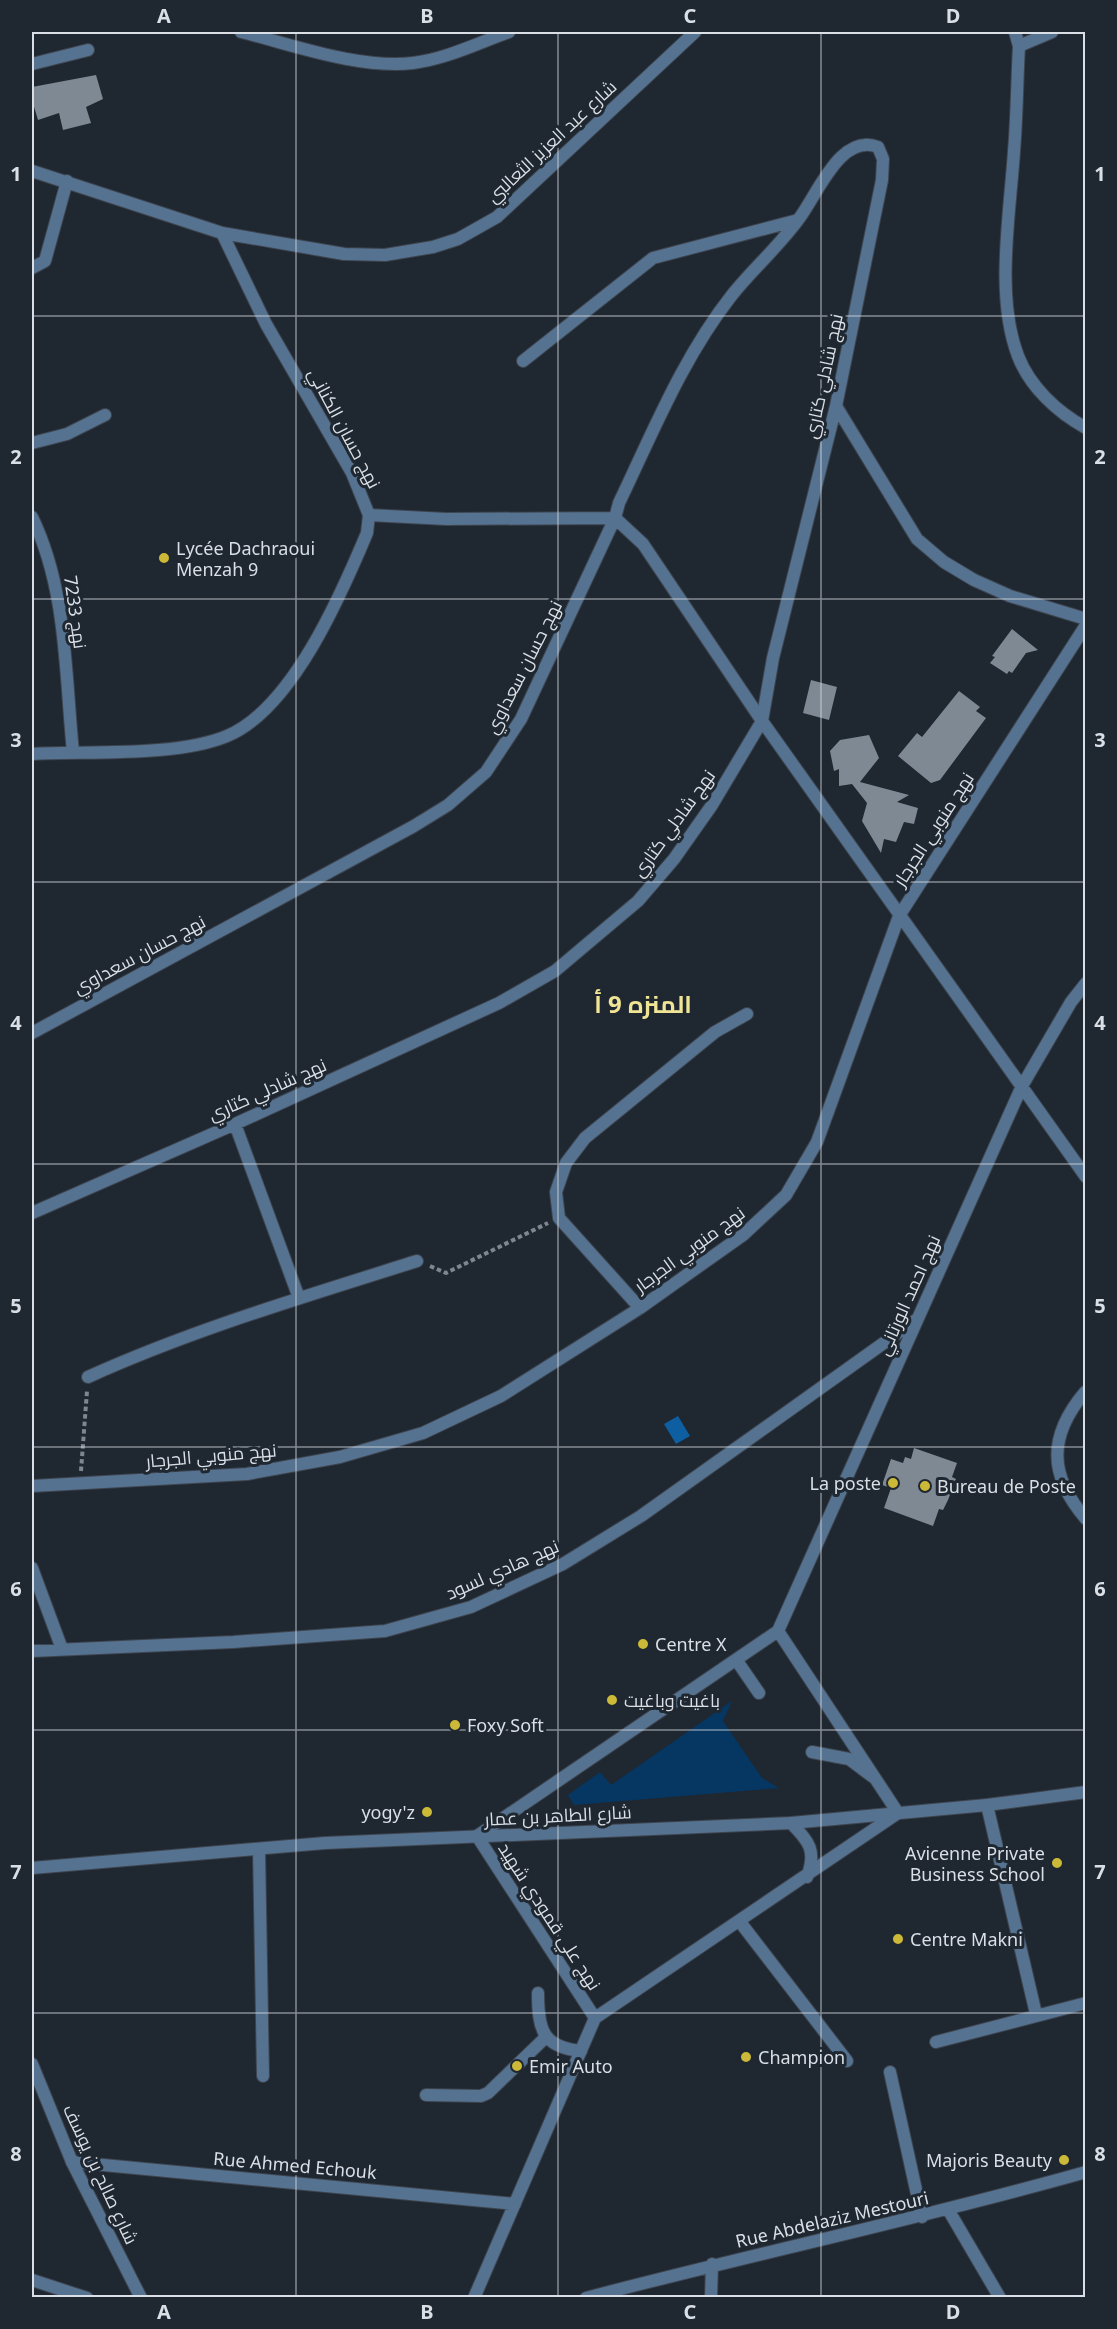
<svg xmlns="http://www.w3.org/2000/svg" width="1117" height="2329" font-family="'Noto Sans',Cairo,sans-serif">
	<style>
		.green { fill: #063762 }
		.water { fill: #0d5fa2 }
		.building { fill: #7e8994 }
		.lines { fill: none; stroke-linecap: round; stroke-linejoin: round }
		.service-casing { stroke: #3d444e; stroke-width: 14 }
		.minor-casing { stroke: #3d444e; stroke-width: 14 }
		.tertiary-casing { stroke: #3d444e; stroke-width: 14 }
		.path { stroke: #7f868e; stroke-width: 4; stroke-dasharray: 4.5 3; stroke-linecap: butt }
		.service { stroke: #557290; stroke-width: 12 }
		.minor { stroke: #557290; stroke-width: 12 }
		.tertiary { stroke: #557290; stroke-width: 12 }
		.grid { fill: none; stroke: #d9dfe5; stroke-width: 1.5; stroke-opacity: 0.55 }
		.poi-dot { fill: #cdb938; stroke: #1f2731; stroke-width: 2 }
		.labels { text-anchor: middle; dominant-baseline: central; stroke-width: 6; stroke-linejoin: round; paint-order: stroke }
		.street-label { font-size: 18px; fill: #d9dfe5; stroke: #1f2731 }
		.poi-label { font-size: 18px; fill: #d9dfe5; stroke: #1f2731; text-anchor: start }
		.district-label { font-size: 24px; font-weight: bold; fill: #f0e495; stroke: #1f2731 }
		.neatline { fill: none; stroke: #d9dfe5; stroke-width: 2 }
		.grid-label { font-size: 20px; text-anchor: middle; font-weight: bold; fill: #d9dfe5 }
	</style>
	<rect width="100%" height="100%" fill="#1f2731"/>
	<path class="green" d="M 732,1701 L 723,1721 L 762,1778 L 779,1788 L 574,1805 L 568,1795 L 600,1772 L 611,1785 Z"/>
	<path class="water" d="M 678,1416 L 690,1436 L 676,1444 L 664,1424 Z"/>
	<path class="building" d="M 96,75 L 103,99 L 86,107 L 91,123 L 63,130 L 59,113 L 38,120 L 32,100 L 32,87 Z
		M 1012,629 L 1038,650 L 1026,653 L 1012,673 L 1009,671 L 1007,674 L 990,663 L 995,657 L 992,656 Z
		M 811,680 L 837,687 L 829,720 L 803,713 Z
		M 959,691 L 980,707 L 976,711 L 986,718 L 940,780 L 931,783 L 898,756 L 917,733 L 922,737 Z
		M 869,735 L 879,758 L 860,782 L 909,795 L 897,802 L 918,808 L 914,824 L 904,822 L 896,842 L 884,839 L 881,853 L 862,821 L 867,803 L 852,784 L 839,786 L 839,769 L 834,771 L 830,751 L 840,740 Z
		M 914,1448 L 957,1463 L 952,1477 L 956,1479 L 948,1500 L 943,1510 L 939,1509 L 933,1526 L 884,1508 L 891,1488 L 882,1485 L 891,1459 L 903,1463 L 905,1457 L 911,1459 Z"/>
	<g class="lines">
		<g class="service-casing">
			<path id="service" d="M 737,1661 L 759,1693
				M 812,1752 L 849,1759 L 873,1777
				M 259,1849 L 263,2076
				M 740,1922 L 847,2061
				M 538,1993 C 538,2029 542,2047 581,2051
				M 890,2072 L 922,2217
				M 426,2095 L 481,2096 L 488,2093 L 546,2037"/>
		</g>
		<g class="minor-casing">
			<path id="minor" d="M 241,32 C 294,45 358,69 413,63 C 446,59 478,43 509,32
				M 1019,46 L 1052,32
				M 32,64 L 88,50
				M 32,268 L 45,261 L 67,181
				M 523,361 L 653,258 L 798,220
				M 836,406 L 917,539 L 944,562 L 974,580 L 1010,596 L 1086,619
				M 32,443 L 67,434 L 105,415
				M 369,515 L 446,519 L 615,518 L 643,544 L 762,721 L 1086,1177
				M 32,517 C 67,589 65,673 73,752
				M 32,1033 L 414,826 L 448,805 L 486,772 L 521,719 L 615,518 L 619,503 C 653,432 683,357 732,295 C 753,269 778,247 798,220 C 817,196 840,132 878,147 L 883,159 L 882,180 L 836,406 L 773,658 L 762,721 L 712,805 L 674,859 L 638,901 L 555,971 L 499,1003 L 235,1124 L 32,1213
				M 235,1124 L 299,1298
				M 640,1308 L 559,1218 L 556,1192 L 566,1163 L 585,1138 L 715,1032 L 747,1014
				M 88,1377 C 194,1329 307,1296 417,1261
				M 1085,1392 C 1048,1436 1048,1475 1086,1519
				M 32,1486 L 247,1474 L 340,1457 L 423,1433 L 501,1396 L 640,1308 L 743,1235 L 786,1195 L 817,1142 L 899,916 L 1086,625
				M 32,1568 L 62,1649
				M 32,1651 L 233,1642 L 385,1631 L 471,1607 L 563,1564 L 641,1516 L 916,1320
				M 987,1805 L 1036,2014
				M 791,1823 C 809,1841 817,1851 807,1877
				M 595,2018 L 477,1836 L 778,1631 L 1022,1086 L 1071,1002 L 1086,983
				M 936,2042 L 1086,2003
				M 72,2162 L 515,2204
				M 949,2211 L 1000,2298
				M 32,2280 L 87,2298
				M 474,2298 L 595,2018 L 898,1813 L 778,1631
				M 586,2298 C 752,2254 920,2219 1086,2172
				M 711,2298 L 712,2264"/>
		</g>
		<g class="tertiary-casing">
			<path id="tertiary" d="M 1015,32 L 1019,46 C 1017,81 1017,116 1014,151 C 1010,214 995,296 1018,356 C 1030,387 1057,412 1086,428
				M 32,171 L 222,233 L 344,254 L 385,255 L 433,247 L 458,239 L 497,217 L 695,32
				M 32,754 C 87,751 177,757 227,736 C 292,709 341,595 367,533 L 369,515 L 352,473 L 266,324 L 222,233
				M 32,1868 L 325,1843 L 791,1823 L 987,1805 L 1086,1792
				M 32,2064 L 72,2162 L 141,2298"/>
		</g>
		<path class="path" d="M 430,1266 L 446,1273 L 548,1223
			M 81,1471 L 87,1391"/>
		<use href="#service" class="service"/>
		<use href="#minor" class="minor"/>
		<use href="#tertiary" class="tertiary"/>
	</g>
	<path class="grid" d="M 296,32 L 296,2298M 558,32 L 558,2298M 821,32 L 821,2298M 32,316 L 1086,316M 32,599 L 1086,599M 32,882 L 1086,882M 32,1164 L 1086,1164M 32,1447 L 1086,1447M 32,1730 L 1086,1730M 32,2013 L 1086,2013"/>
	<g class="poi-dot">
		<circle cx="164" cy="558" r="6"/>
		<circle cx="893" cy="1483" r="6"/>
		<circle cx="925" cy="1486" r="6"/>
		<circle cx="643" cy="1644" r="6"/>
		<circle cx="612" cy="1700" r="6"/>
		<circle cx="455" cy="1725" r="6"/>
		<circle cx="427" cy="1812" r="6"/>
		<circle cx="1057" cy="1863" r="6"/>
		<circle cx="898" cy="1939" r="6"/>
		<circle cx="746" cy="2057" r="6"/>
		<circle cx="517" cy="2066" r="6"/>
		<circle cx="1064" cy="2160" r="6"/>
	</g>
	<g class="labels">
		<g class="street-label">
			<text transform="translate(551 141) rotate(-43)">شارع عبد العزيز الثعالبي</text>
			<text transform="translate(823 376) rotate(-78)">نهج شادلي كتاري</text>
			<text transform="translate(345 428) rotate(62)">نهج حسان الكناني</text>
			<text transform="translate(76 612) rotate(82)">نهج 7233</text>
			<text transform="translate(523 667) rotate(-63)">نهج حسان سعداوي</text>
			<text transform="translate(673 823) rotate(-54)">نهج شادلي كتاري</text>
			<text transform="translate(933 829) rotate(-57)">نهج منوبي الجرجار</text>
			<text transform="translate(139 954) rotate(-28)">نهج حسان سعداوي</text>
			<text transform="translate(267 1089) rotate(-24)">نهج شادلي كتاري</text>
			<text transform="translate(689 1249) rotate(-36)">نهج منوبي الجرجار</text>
			<text transform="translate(908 1295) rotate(-66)">نهج احمد الورتاني</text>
			<text transform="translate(211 1455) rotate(-5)">نهج منوبي الجرجار</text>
			<text transform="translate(502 1569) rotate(-24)">نهج هادي لسود</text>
			<text transform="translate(558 1815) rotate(-3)">شارع الطاهر بن عمار</text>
			<text transform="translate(550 1916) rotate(57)">نهج علي قمودي شهيد</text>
			<text transform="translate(295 2165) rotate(5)">Rue Ahmed Echouk</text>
			<text transform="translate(101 2174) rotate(65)">شارع صالح بن يوسف</text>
			<text transform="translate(832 2219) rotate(-13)">Rue Abdelaziz Mestouri</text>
		</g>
		<g class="poi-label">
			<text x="176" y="548">Lycée Dachraoui<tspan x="176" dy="21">Menzah 9</tspan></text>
			<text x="881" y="1483" text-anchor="end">La poste</text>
			<text x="937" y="1486">Bureau de Poste</text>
			<text x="655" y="1644">Centre X</text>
			<text x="624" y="1700">باغيت وباغيت</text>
			<text x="467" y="1725">Foxy Soft</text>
			<text x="415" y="1812" text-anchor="end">yogy'z</text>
			<text x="1045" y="1853" text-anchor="end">Avicenne Private<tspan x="1045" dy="21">Business School</tspan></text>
			<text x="910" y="1939">Centre Makni</text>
			<text x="758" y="2057">Champion</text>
			<text x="529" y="2066">Emir Auto</text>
			<text x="1052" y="2160" text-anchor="end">Majoris Beauty</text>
		</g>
		<g class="district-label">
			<text x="643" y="1003">المنزه 9 أ</text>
		</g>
	</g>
	<rect width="1117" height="2329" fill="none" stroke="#1f2731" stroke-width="66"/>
	<rect x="33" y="33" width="1051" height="2263" class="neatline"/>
	<g class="grid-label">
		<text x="164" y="23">A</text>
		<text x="427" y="23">B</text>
		<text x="690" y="23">C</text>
		<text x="953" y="23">D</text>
		<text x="16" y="181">1</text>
		<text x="1100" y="181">1</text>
		<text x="16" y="464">2</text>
		<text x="1100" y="464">2</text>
		<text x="16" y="747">3</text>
		<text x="1100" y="747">3</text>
		<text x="16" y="1030">4</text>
		<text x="1100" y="1030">4</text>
		<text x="16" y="1313">5</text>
		<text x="1100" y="1313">5</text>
		<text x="16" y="1596">6</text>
		<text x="1100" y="1596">6</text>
		<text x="16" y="1879">7</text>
		<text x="1100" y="1879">7</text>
		<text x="16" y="2161">8</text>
		<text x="1100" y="2161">8</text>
		<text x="164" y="2319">A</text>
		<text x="427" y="2319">B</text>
		<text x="690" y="2319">C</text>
		<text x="953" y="2319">D</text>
	</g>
</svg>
